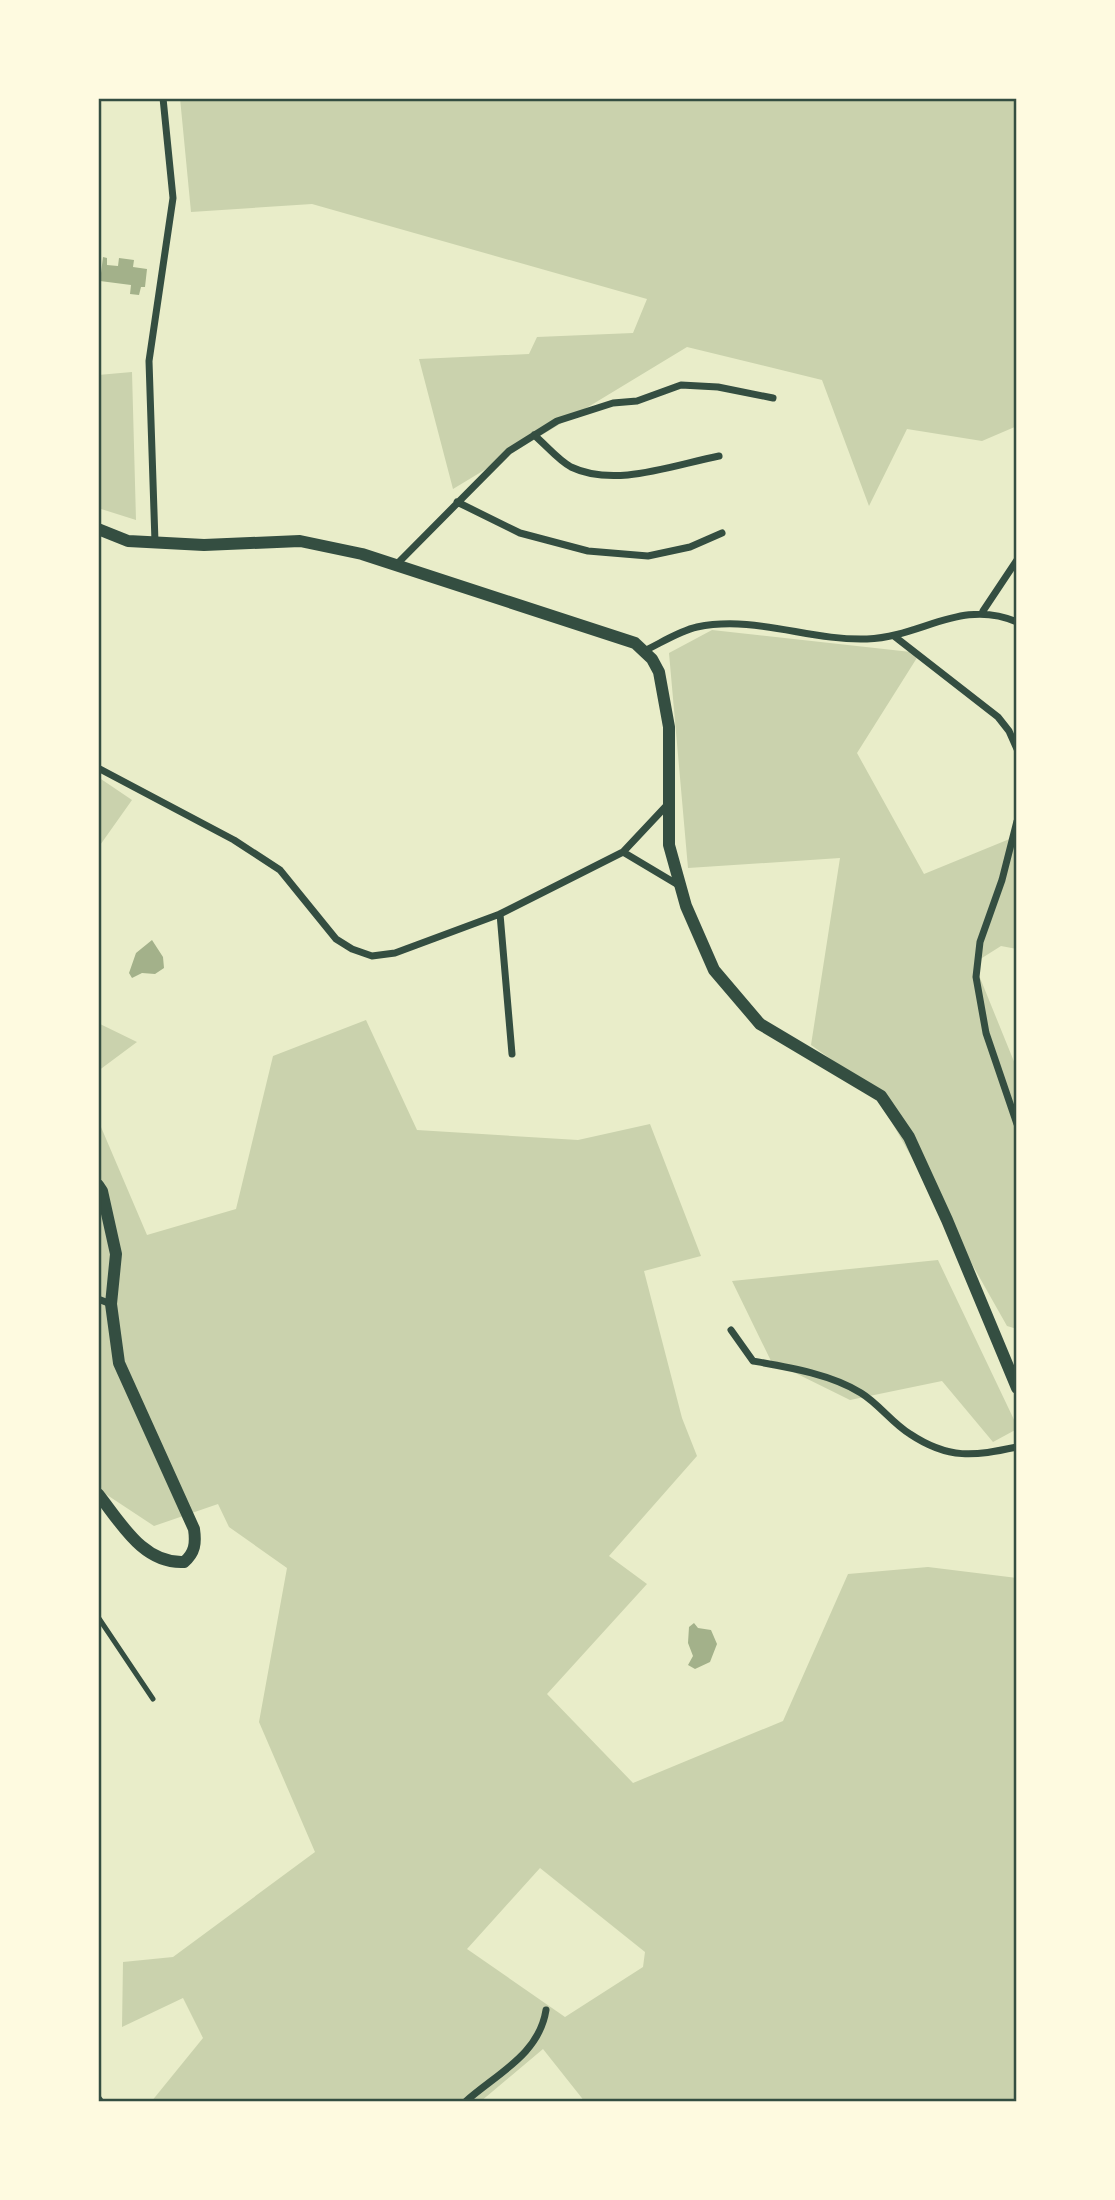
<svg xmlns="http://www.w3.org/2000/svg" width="1115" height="2200" font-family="Manrope,sans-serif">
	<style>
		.green { fill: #cad2ad; fill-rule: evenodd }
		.water { fill: #a3b18a }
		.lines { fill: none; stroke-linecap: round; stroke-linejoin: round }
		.service { stroke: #344e41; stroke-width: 5 }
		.minor { stroke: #344e41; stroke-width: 7 }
		.tertiary { stroke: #344e41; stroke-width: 12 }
		.neatline { fill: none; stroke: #344e41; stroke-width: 2.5 }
	</style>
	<rect width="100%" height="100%" fill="#e9edc9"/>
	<path class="green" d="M 180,98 L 1017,98 L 1017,426 L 982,441 L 907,429 L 869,506 L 822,380 L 687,347 L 453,489 L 419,359 L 529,354 L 537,337 L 633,333 L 647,299 L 312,204 L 191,212 Z
		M 132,372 L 136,520 L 98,508 L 98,375 Z
		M 712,630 L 920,653 L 857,753 L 924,874 L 1012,838 L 1017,830 L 1017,949 L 1001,946 L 974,963 L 1017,1069 L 1017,1329 L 1007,1326 L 873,1089 L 811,1045 L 840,858 L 688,868 L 669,653 Z
		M 98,777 L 132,800 L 98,848 Z
		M 366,1020 L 417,1130 L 578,1140 L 650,1124 L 701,1256 L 644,1271 L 682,1418 L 697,1456 L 609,1556 L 647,1584 L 547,1694 L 633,1783 L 783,1721 L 848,1574 L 928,1567 L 1017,1578 L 1017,2102 L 585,2102 L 543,2049 L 480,2102 L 151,2102 L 203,2038 L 183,1998 L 122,2027 L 123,1962 L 173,1957 L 315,1852 L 259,1722 L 287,1568 L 229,1527 L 218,1504 L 154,1526 L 98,1489 L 98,1120 L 147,1235 L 236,1209 L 273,1056 ZM 540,1868 L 645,1952 L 643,1967 L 565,2017 L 467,1949 Z
		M 98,1023 L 137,1042 L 98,1071 Z
		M 938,1260 L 1017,1426 L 1017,1429 L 993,1442 L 942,1381 L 850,1400 L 771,1361 L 732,1281 Z"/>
	<path class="water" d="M 103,257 L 107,258 L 107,265 L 118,266 L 119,258 L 134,260 L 133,267 L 147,269 L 145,287 L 141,287 L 139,295 L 130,294 L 131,285 L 100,281 Z
		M 152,940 L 163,957 L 164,968 L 155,974 L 142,973 L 132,978 L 129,973 L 136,953 Z
		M 694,1623 L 698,1628 L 711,1630 L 717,1644 L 710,1662 L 695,1669 L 688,1665 L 693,1656 L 688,1643 L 689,1627 Z"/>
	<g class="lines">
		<path class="service" d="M 98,1617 L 153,1699"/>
		<path class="minor" d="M 534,435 C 546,445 558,460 571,467 C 615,488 673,465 719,456
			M 457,502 L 520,533 L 588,551 L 648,556 L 690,547 L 722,533
			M 155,542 L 149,361 L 173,198 L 163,98
			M 396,565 L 509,451 L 557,421 L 613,403 L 637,401 L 681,385 L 718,387 L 773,398
			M 983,611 L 1017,560
			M 894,636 L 998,717 L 1009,731 L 1017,749
			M 644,651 C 661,643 679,631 697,627 C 755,615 810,641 867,639 C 922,637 961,598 1017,622
			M 98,768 L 234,840 L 280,870 L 336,939 L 352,949 L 372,956 L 395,953 L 500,914 L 623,852 L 669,803
			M 1017,821 L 1002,880 L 980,942 L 976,977 L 986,1033 L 1017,1124
			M 623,852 L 680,886
			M 500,914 L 512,1054
			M 98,1299 L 111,1304
			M 731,1330 L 753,1361 C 787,1367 831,1374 861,1393 C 879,1404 892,1423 910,1434 C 949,1460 974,1456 1017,1447
			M 98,2098 L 101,2102
			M 465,2102 C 496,2074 539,2055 546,2010"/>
		<path class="tertiary" d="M 98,529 L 128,541 L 204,545 L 300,541 L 362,554 L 635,643 L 652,659 L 659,672 L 669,727 L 669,845 L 686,906 L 714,970 L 760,1024 L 881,1096 L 909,1137 L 947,1220 L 1017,1388
			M 98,1185 L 102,1191 L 116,1254 L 111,1304 L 119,1363 L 194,1529 C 196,1543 195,1553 184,1562 C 143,1564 121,1523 98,1494"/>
	</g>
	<rect width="1115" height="2200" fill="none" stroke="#fefae0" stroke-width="200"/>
	<rect x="100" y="100" width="915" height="2000" class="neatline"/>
</svg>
